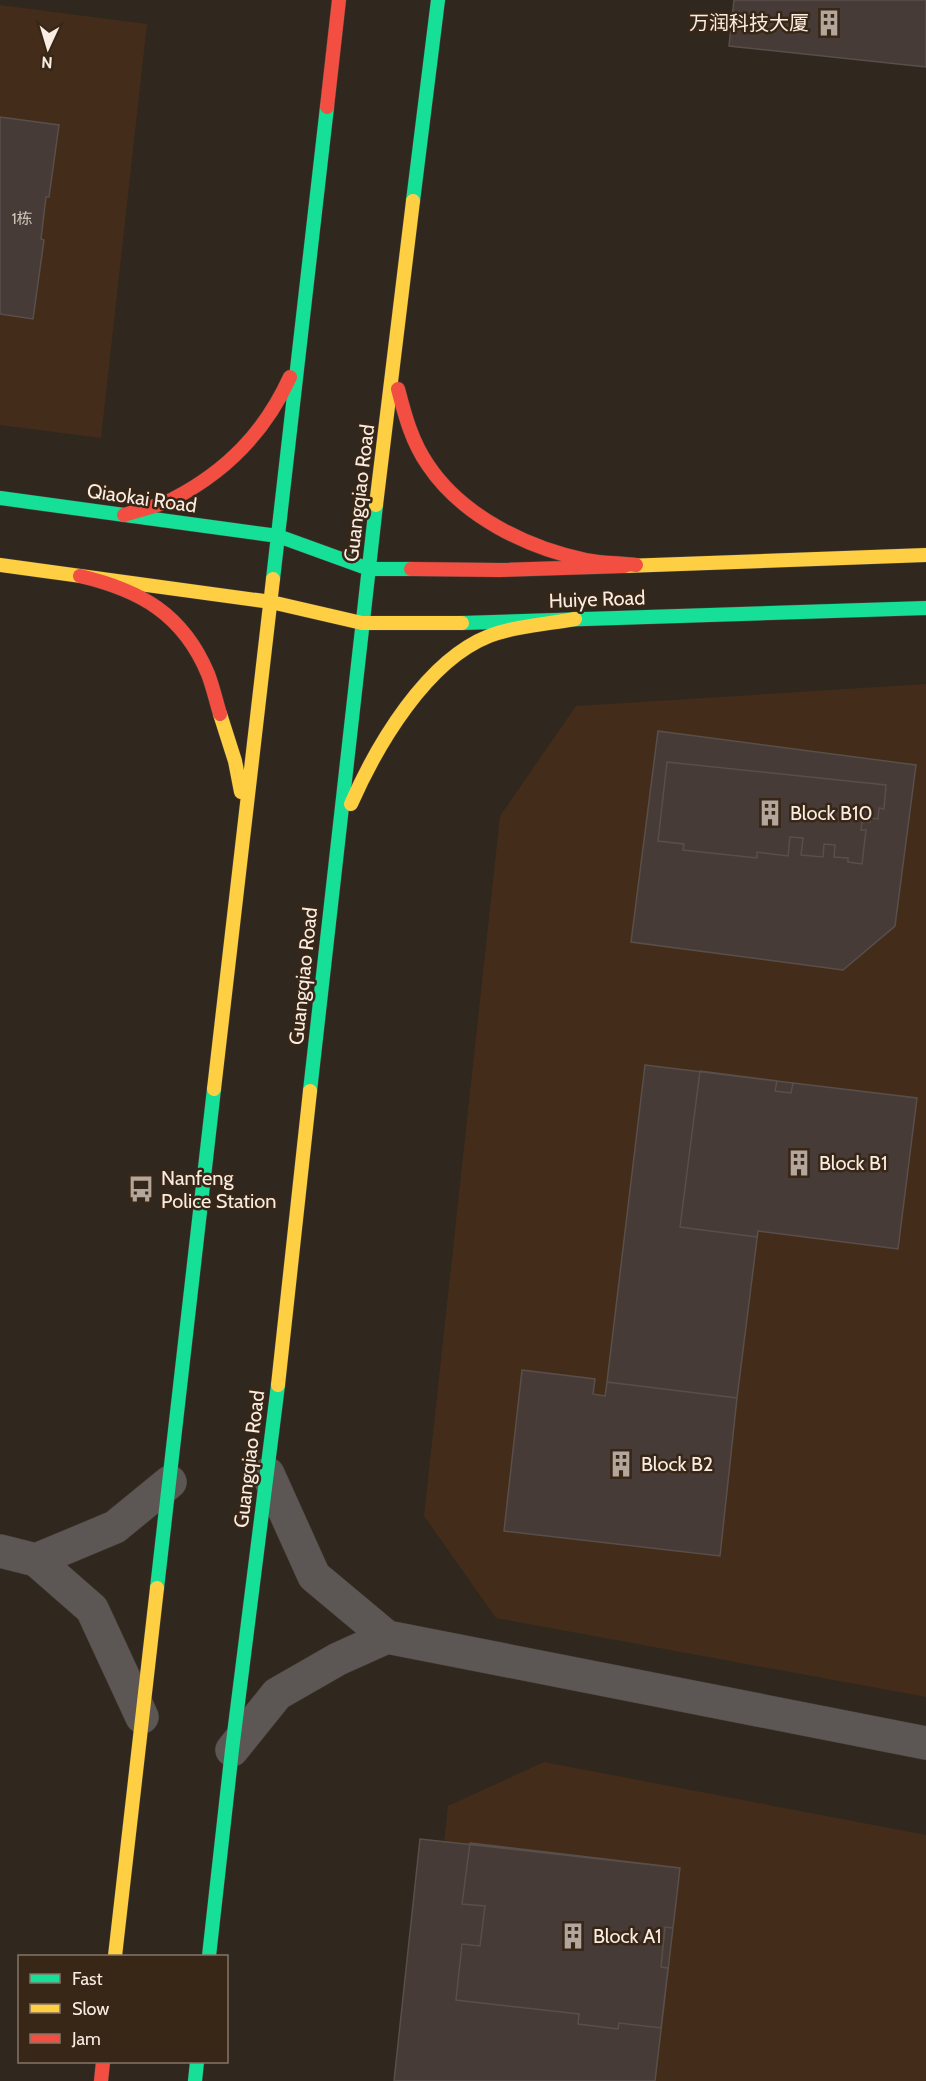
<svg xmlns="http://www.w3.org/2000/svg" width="926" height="2081" font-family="Cabin,'Noto Sans SC',sans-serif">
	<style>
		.built { fill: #432d1a }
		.building { fill: #463b36; stroke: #594f4a; stroke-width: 1.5 }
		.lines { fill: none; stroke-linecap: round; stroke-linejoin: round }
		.street-casing { stroke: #4a433b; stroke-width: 34 }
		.fast-casing { stroke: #4a433b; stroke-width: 15 }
		.slow-casing { stroke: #4a433b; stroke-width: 15 }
		.jam-casing { stroke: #4a433b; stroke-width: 15 }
		.street { stroke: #5c5755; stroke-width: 33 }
		.fast { stroke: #16e098; stroke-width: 14 }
		.slow { stroke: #ffcf43; stroke-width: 14 }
		.jam { stroke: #f24e42; stroke-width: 14 }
		.labels { text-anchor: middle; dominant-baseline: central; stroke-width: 5; stroke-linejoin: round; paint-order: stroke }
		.number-label { font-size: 16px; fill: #ccc0b7 }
		.poi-label { font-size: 20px; fill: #f9ece2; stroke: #382616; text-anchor: start }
		.street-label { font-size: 20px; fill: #f9ece2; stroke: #382616 }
	</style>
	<rect width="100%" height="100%" fill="#30271e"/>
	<path class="built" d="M 0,5 L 147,24 L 101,438 L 0,425 Z
		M 926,684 L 926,1697 L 496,1618 L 424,1516 L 500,816 L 576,706 Z
		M 544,1762 L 926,1835 L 926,2081 L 418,2081 L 448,1806 Z"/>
	<path class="building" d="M 734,0 L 926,0 L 926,67 L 729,46 Z
		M 0,117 L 59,125 L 49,197 L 46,197 L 41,239 L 44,240 L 33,319 L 0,314 Z
		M 658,731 L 916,765 L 895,926 L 843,970 L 631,942 Z
		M 667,762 L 886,785 L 884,809 L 879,808 L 878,819 L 870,818 L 870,822 L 862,822 L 861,830 L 866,830 L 862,864 L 848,862 L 848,858 L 834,857 L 835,845 L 824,844 L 823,857 L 801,855 L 803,838 L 790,837 L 788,856 L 757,852 L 757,858 L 683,850 L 684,844 L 658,841 Z
		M 645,1065 L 917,1098 L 898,1249 L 758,1231 L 737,1398 L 607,1382 Z
		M 700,1071 L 777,1081 L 775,1091 L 791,1093 L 793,1083 L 917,1098 L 898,1249 L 758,1231 L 757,1237 L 680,1227 Z
		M 522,1370 L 595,1379 L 593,1394 L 605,1396 L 607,1382 L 737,1398 L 720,1556 L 504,1531 Z
		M 420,1839 L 680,1868 L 655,2081 L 394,2081 Z
		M 470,1843 L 680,1868 L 673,1928 L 665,1927 L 661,1967 L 668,1968 L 661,2028 L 619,2023 L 618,2029 L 578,2024 L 579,2014 L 456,2000 L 462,1944 L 480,1946 L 485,1906 L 462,1904 Z"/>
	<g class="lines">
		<g class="street-casing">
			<path id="street" d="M 268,1474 L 314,1576 L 387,1637 L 926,1743
				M 0,1551 L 36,1560
				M 142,1717 L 92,1609 L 36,1560 L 115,1527 L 170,1482
				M 232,1750 L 277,1694 L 338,1659 L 387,1637"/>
		</g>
		<g class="fast-casing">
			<path id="fast" d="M 413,201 L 438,0
				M 0,498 L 278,536 L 369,569 L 411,569
				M 273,579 L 327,107
				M 462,623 L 926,608
				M 310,1091 L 376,505
				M 157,1588 L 214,1089
				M 209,1956 L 232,1750 L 278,1385
				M 195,2081 L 197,2062"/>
		</g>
		<g class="slow-casing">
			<path id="slow" d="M 376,505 L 413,201
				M 0,565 L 271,602 L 362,623 L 462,623
				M 625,566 L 926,555
				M 220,714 L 235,761 L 241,792
				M 351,804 C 377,745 426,661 489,636 C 516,626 547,624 575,619
				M 214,1089 L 273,579
				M 278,1385 L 310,1091
				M 115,1956 L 157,1588"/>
		</g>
		<g class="jam-casing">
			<path id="jam" d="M 327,107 L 339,0
				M 398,389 C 405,416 412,442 428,465 C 462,516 527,548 586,560 C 602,563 619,563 636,565
				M 124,515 C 140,510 158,506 173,499 C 227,471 265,432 290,377
				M 411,569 L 499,570 L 625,566
				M 80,576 C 140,590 183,614 208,674 C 213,687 216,701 220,714
				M 101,2081 L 103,2062"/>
		</g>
		<use href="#street" class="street"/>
		<use href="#fast" class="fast"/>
		<use href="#slow" class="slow"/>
		<use href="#jam" class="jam"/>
	</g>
	<defs>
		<g id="building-bare" transform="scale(2.07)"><path d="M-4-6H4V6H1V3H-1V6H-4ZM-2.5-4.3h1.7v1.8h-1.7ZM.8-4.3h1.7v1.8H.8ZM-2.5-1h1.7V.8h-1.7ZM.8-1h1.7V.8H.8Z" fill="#b3a79d" stroke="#382616" stroke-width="2.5" paint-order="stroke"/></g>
		<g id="bus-bare" transform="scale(2.07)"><path d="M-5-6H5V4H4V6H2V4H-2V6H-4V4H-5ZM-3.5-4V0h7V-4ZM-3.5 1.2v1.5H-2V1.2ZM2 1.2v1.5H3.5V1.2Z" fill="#b3a79d" stroke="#382616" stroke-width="2.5" paint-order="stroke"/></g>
	</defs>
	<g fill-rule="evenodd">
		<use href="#building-bare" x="829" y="23"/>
		<use href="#building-bare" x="770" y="813"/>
		<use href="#building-bare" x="799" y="1163"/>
		<use href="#bus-bare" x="141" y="1189"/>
		<use href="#building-bare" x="621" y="1464"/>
		<use href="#building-bare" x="573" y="1936"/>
	</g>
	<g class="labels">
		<g class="number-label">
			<text x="22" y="218">1栋</text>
		</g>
		<g class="poi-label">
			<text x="809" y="23" text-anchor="end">万润科技大厦</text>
			<text x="790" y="813">Block B10</text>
			<text x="819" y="1163">Block B1</text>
			<text x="161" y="1178">Nanfeng<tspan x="161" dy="23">Police Station</tspan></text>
			<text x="641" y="1464">Block B2</text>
			<text x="593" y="1936">Block A1</text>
		</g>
		<g class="street-label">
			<text transform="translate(359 493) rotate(-83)">Guangqiao Road</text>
			<text transform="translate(142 498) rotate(8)">Qiaokai Road</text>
			<text transform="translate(597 599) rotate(-2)">Huiye Road</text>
			<text transform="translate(303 976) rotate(-84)">Guangqiao Road</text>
			<text transform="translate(249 1459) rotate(-83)">Guangqiao Road</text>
		</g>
	</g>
	<rect x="18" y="1955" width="210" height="108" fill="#382616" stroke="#857568" stroke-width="1.5"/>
	<rect x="30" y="1974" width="30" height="9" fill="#16e098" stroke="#857568" stroke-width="1.5"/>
	<text x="72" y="1985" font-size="18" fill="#f9ece2">Fast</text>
	<rect x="30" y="2004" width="30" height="9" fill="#ffcf43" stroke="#857568" stroke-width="1.5"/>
	<text x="72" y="2015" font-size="18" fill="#f9ece2">Slow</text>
	<rect x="30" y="2034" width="30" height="9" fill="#f24e42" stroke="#857568" stroke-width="1.5"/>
	<text x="72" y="2045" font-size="18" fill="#f9ece2">Jam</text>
	<g transform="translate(48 48) rotate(184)" stroke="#382616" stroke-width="4.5" paint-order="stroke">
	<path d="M0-4.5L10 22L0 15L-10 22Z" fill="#f9ece2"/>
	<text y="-9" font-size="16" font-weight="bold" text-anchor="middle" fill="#f9ece2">N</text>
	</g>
</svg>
